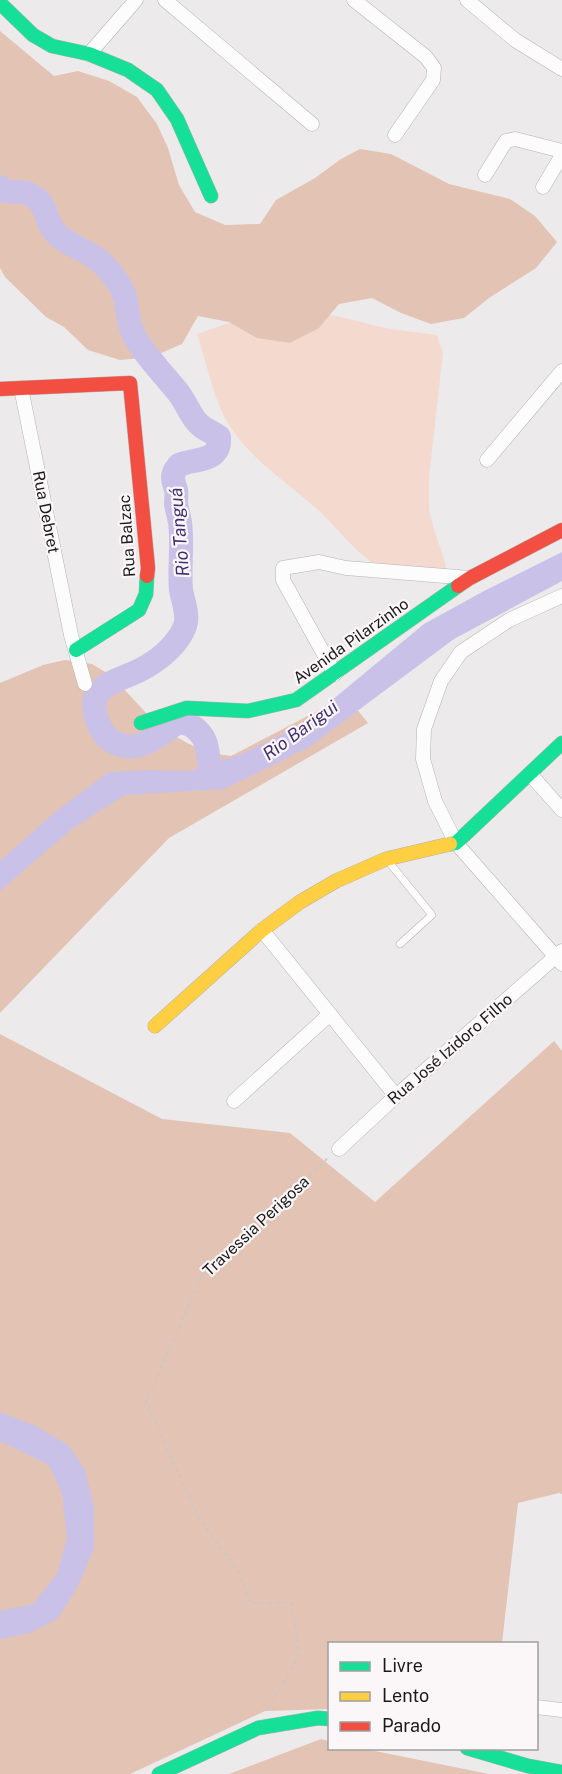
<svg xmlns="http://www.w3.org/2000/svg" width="562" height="1774" font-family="'Public Sans',sans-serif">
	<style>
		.green { fill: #f4dace }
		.forest { fill: #e3c3b4 }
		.water { fill: #c9c1e8 }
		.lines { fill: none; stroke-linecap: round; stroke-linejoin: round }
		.river { stroke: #c9c1e8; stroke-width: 24 }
		.lane-casing { stroke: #b5b2b3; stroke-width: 8 }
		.street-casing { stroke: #b5b2b3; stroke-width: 15 }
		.fast-casing { stroke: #b5b2b3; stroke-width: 15 }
		.slow-casing { stroke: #b5b2b3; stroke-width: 15 }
		.jam-casing { stroke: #b5b2b3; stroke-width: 15 }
		.path { stroke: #c8c8c8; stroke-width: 2; stroke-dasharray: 3 4.5; stroke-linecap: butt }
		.lane { stroke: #fcfcfc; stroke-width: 7 }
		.street { stroke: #fcfcfc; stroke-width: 14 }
		.fast { stroke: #16e098; stroke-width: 14 }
		.slow { stroke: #ffcf43; stroke-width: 14 }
		.jam { stroke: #f24e42; stroke-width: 14 }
		.labels { text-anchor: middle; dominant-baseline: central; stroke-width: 4.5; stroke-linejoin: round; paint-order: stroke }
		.street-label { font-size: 16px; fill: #1a1919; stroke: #fbf7f8 }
		.water-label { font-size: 18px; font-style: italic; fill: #423172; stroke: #fbf7f8 }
	</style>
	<rect width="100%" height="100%" fill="#edeaeb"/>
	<path class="green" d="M 312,314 L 336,316 L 390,329 L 437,335 L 443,353 L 429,477 L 429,510 L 434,529 L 446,565 L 440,582 C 425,579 400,576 386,570 C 357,557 341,531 318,510 C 287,482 251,460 229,425 C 214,401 206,361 197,334 L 226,324 L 252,318 Z"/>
	<path class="forest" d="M 0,31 L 54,76 L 78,71 L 109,81 L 137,97 L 157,124 L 168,148 L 179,185 L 195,212 L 225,225 L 260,224 L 276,200 L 315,178 L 341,159 L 360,149 L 391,154 L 449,184 L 510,199 L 535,216 L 557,242 L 536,268 L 489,298 L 464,318 L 431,324 L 401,313 L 372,298 L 339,304 L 319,328 L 290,343 L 257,338 L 229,322 L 198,316 L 182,344 L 152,357 L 120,360 L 88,350 L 64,327 L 46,317 L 5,277 L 0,268 Z
		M 65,660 L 92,664 L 112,676 L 146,713 L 167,731 L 187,743 L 209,753 L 231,756 L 346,696 L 368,723 L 169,838 L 0,1013 L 0,683 L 43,665 Z
		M 0,1034 L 162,1119 L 290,1133 L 375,1202 L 554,1041 L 562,1051 L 562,1494 L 559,1493 L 518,1503 L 502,1643 L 330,1644 L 329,1709 L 265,1711 L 130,1774 L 0,1774 Z
		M 321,1739 L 329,1741 L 330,1748 L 365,1749 L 489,1774 L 229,1774 Z"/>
	<path class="water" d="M 562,552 L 562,581 L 454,639 L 309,747 L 224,789 L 125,795 L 73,828 L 0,891 L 0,861 L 56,811 L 109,772 L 146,770 L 190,771 L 242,754 L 303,724 L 424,624 L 484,591 Z
		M 0,1412 L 36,1426 L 68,1445 L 85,1470 L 94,1507 L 94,1548 L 78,1586 L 58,1618 L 30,1633 L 0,1639 L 0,1611 L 33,1604 L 57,1574 L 67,1538 L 62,1494 L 49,1465 L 0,1441 Z"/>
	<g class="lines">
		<path class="river" d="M 0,187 C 7,194 12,191 21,192 C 26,192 33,196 37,199 C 47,207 46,222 54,231 C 67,247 91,250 106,267 C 113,275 120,284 124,294 C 128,306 127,321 133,333 C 144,355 162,372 177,391 C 186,401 190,417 200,425 C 205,430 213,432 219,437 C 221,463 195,458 179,465 C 176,469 173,472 173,477 C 173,482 175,486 176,490 C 177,495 176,499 176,504 C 177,510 179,516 180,522 C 183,544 179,568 181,590 C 183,601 189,616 185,626 C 178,645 158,661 140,670 C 114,683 82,685 99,725 C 103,734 108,741 118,744 C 135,751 150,742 164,732 C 168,729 174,724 179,723 C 191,721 203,734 206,744 C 208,753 209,762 211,771"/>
		<g class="lane-casing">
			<path id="lane" d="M 388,861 L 432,915 L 400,944"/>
		</g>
		<g class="street-casing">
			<path id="street" d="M 165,0 L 312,124
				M 354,0 L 426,57 L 434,68 L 433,80 L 395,135
				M 467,0 L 515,40 L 562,69
				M 89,54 L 136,0
				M 485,175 L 506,141 L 515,139 L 562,151
				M 543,187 L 562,155
				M 21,388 L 71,635 L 85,684
				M 487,460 L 562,371
				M 562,596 L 509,620 L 461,652 L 441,681 L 424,729 L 423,759 L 435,801 L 456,843 L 562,964
				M 335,674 L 283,580 L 283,568 L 319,562 L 346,568 L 470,578
				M 530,774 L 562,810
				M 262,930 L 396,1096
				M 234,1101 L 330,1014
				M 339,1149 L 396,1096 L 562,951
				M 536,1707 L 562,1710"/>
		</g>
		<g class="fast-casing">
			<path id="fast" d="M 0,3 L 33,35 L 52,46 L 89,54 L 128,70 L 157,90 L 177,119 L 211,196
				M 76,650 L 139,610 L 146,594 L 147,576
				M 141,723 L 187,708 L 248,711 L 296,700 L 458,586
				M 450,844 L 456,843 L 562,743
				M 467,1748 L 528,1766 L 562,1772
				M 159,1774 L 258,1728 L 318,1718 L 330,1719"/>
		</g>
		<g class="slow-casing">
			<path id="slow" d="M 155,1026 L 262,930 L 300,902 L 336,881 L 386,859 L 450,844"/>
		</g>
		<g class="jam-casing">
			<path id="jam" d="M 0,389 L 130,383 L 148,568 L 147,576
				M 458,586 L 470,578 L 562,530"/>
		</g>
		<path class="path" d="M 268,1709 L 299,1655 L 292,1603 L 251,1603 L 238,1571 L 200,1520 L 146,1402 L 201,1277 L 329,1157"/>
		<use href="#lane" class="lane"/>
		<use href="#street" class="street"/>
		<use href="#fast" class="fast"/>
		<use href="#slow" class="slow"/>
		<use href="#jam" class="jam"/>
	</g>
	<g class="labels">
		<g class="street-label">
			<text transform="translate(46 512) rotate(79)">Rua Debret</text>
			<text transform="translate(127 536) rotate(-94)">Rua Balzac</text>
			<text transform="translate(351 641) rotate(-35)">Avenida Pilarzinho</text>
			<text transform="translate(450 1049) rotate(-41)">Rua José Izidoro Filho</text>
			<text transform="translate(256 1226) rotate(-43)">Travessia Perigosa</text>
		</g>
		<g class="water-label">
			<text transform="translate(179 532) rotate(-95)">Rio Tanguá</text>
			<text transform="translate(300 730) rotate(-36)">Rio Barigui</text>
		</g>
	</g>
	<rect x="328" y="1642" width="210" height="108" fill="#fbf7f8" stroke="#a19e9f" stroke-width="1.5"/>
	<rect x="340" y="1662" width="30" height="9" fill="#16e098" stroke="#a19e9f" stroke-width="1.5"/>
	<text x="382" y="1672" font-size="18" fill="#1a1919">Livre</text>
	<rect x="340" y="1692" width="30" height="9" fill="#ffcf43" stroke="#a19e9f" stroke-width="1.5"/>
	<text x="382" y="1702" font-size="18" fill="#1a1919">Lento</text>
	<rect x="340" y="1722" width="30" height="9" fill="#f24e42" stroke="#a19e9f" stroke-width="1.5"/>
	<text x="382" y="1732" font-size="18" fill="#1a1919">Parado</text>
</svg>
